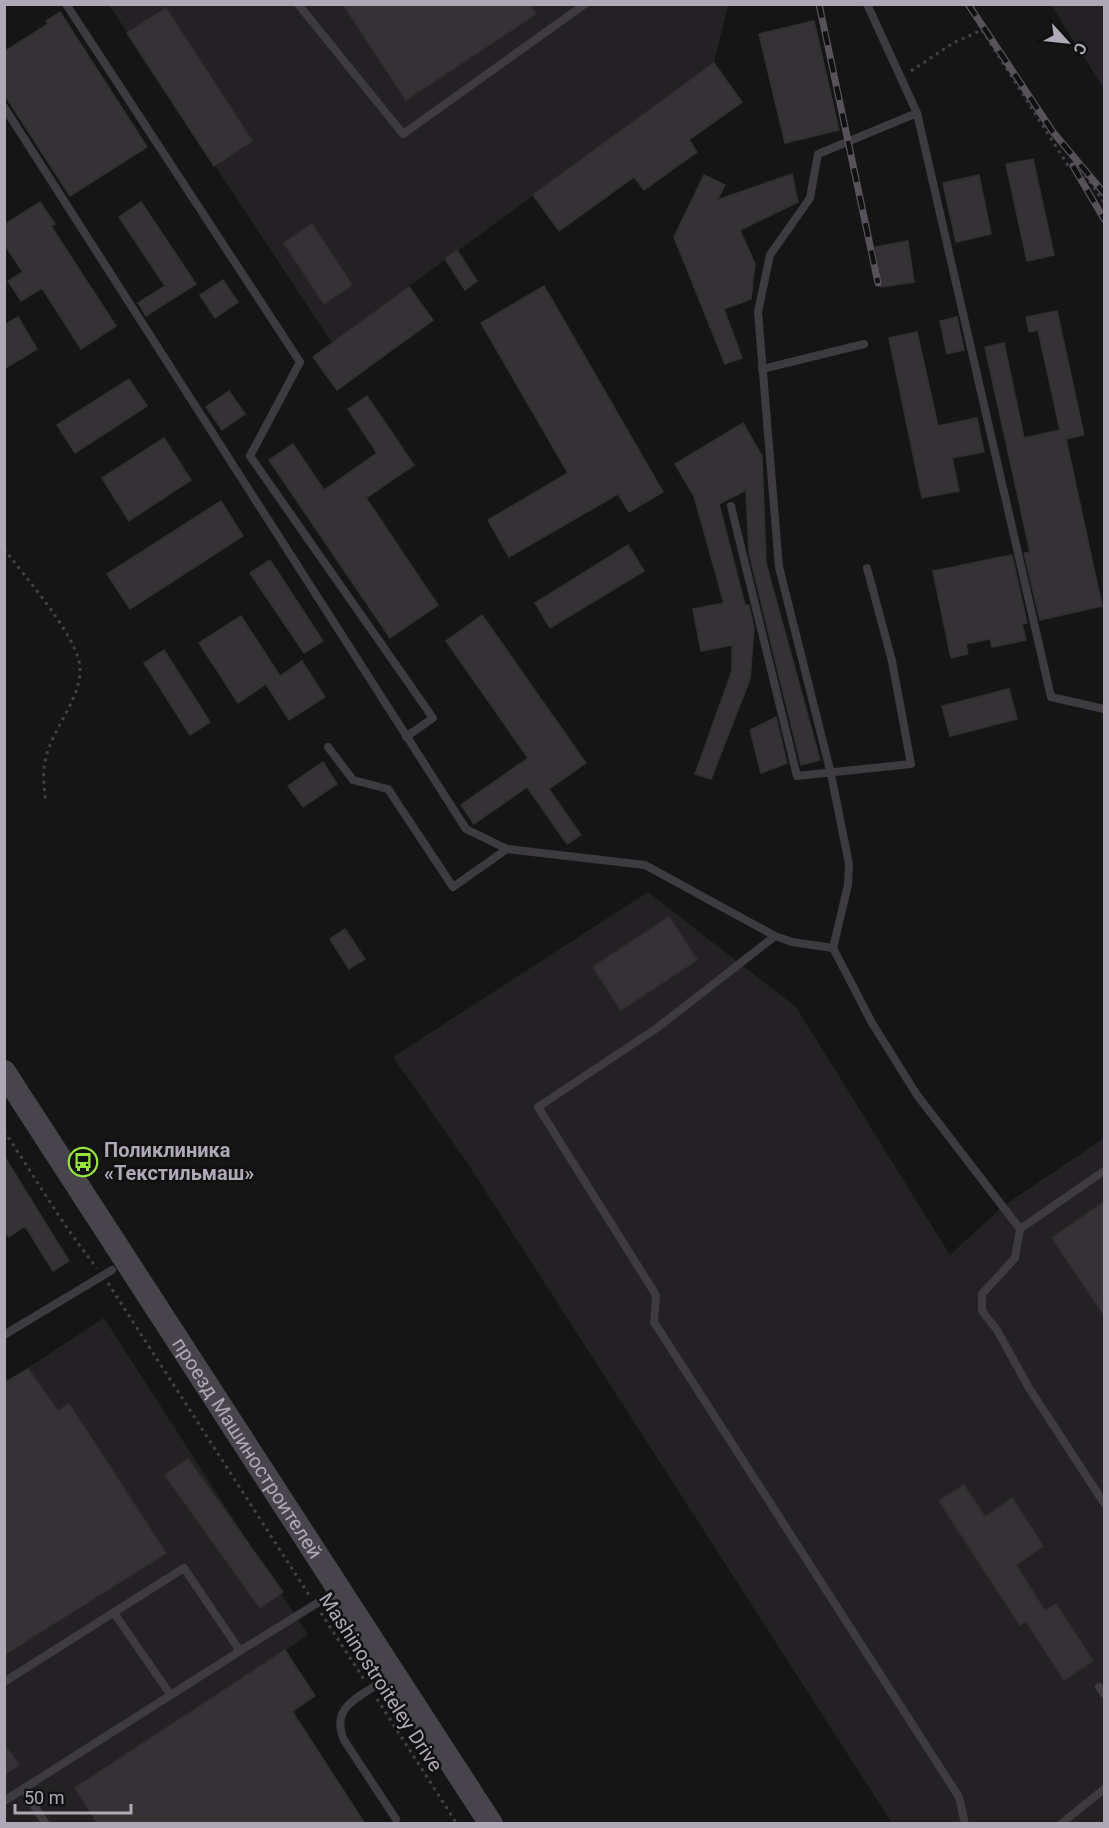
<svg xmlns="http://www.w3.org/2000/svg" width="1109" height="1828" font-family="Roboto,sans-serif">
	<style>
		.built { fill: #232123 }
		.building { fill: #353235; stroke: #322f32; stroke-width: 1.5 }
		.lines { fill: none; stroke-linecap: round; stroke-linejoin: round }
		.path { stroke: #434047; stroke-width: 3; stroke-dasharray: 3 4.5; stroke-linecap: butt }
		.service { stroke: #3e3b40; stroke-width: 8 }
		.secondary { stroke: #48444b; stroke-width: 24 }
		.rail-casing { stroke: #57525a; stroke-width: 7 }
		.rail { stroke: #111011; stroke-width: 4.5; stroke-dasharray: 14; stroke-linecap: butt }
		.labels { text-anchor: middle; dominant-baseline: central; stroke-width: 5; stroke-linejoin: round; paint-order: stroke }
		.poi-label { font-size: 20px; font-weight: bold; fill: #afa8b6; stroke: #111011; text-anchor: start }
		.street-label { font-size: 20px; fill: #afa8b6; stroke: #111011 }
	</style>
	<rect width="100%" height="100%" fill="#161516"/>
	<path class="built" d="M 109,5 L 728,5 L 714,63 L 332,343 Z
		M 1051,5 L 1104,5 L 1104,89 Z
		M 648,892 L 796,1007 L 950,1255 L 1002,1207 L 1104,1138 L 1104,1823 L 892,1823 L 468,1164 L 393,1057 Z
		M 104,1318 L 308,1635 L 286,1650 L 315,1696 L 293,1712 L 365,1823 L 5,1824 L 5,1383 Z"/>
	<path class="building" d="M 343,4 L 530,4 L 536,14 L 406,100 Z
		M 166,8 L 252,141 L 214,166 L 127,33 Z
		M 60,12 L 147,147 L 70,196 L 4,94 L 4,52 L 48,24 L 46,21 Z
		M 814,21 L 839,130 L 785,143 L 759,34 Z
		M 714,63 L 742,102 L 689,140 L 697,152 L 644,190 L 634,177 L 559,231 L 533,195 Z
		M 1033,159 L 1054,255 L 1027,261 L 1006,164 Z
		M 792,174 L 798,202 L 740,230 L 755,264 L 751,299 L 724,309 L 742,358 L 725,364 L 674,237 L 704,175 L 725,185 L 717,200 Z
		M 979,175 L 991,234 L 956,242 L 943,183 Z
		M 40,202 L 55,224 L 51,226 L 116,326 L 81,349 L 42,288 L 21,301 L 8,281 L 23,272 L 4,244 L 4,225 Z
		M 141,202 L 196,284 L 146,316 L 138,303 L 165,286 L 119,217 Z
		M 312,224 L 352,285 L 324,304 L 284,243 Z
		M 908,241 L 914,282 L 881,287 L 875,247 Z
		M 457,250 L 477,281 L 465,290 L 445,259 Z
		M 223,280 L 238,302 L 215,318 L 200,295 Z
		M 544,286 L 663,492 L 629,512 L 618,494 L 509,557 L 488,520 L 568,473 L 481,323 Z
		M 409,287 L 433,320 L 337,390 L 313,357 Z
		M 1057,311 L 1084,435 L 1066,439 L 1102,606 L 1040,620 L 1024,553 L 1030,552 L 985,347 L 1004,343 L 1024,438 L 1060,430 L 1038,330 L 1029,332 L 1026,317 Z
		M 18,317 L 37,349 L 4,369 L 4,325 Z
		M 957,317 L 964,350 L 947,354 L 940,321 Z
		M 917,332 L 938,426 L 977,418 L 984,452 L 952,458 L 959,491 L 922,498 L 889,338 Z
		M 129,379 L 147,406 L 75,453 L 57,425 Z
		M 229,391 L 245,414 L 222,430 L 206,407 Z
		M 367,396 L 414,465 L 366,498 L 438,605 L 390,638 L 269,460 L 293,444 L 324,490 L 377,453 L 348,409 Z
		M 743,423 L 762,456 L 766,563 L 820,760 L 801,765 L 749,553 L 746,490 L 719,504 L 745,605 L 749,605 L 754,628 L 750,679 L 711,779 L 695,774 L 732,671 L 732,645 L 701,651 L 693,609 L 724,603 L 694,496 L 675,464 Z
		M 164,438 L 191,480 L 129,521 L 102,478 Z
		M 221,501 L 243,536 L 130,609 L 107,574 Z
		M 628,545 L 644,571 L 550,628 L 535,603 Z
		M 1012,555 L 1027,623 L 1022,624 L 1026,640 L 992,647 L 990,639 L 966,644 L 968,654 L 951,658 L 933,571 Z
		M 270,560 L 323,641 L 304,653 L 250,573 Z
		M 482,615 L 586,763 L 549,789 L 581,835 L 567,844 L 527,787 L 474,824 L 461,805 L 528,758 L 446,641 Z
		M 241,616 L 280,676 L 302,661 L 325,697 L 289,720 L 266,684 L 238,703 L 199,643 Z
		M 164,650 L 210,722 L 190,735 L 144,663 Z
		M 1009,689 L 1017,719 L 950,736 L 942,706 Z
		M 776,717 L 787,763 L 761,773 L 750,730 Z
		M 323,762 L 337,784 L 303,807 L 288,786 Z
		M 669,917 L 697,960 L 621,1010 L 593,967 Z
		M 345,929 L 365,959 L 349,969 L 330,939 Z
		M 4,1156 L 69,1261 L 53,1271 L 25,1226 L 9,1237 L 4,1230 Z
		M 1104,1202 L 1104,1315 L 1052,1238 Z
		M 28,1369 L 58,1411 L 69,1404 L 166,1553 L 4,1655 L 4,1383 Z
		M 188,1459 L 283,1592 L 260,1608 L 165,1475 Z
		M 964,1485 L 985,1517 L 1012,1498 L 1043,1546 L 1016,1565 L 1045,1611 L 1056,1604 L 1093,1661 L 1064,1680 L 1026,1621 L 1020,1625 L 939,1501 Z
		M 285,1650 L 315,1696 L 292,1711 L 365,1824 L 98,1824 L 75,1788 Z
		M 4,1744 L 19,1765 L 4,1775 Z"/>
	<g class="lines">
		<path class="path" d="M 911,71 L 953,43 L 982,30 L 1069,167 L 1085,175 L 1104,202
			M 4,549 C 23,574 79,638 80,668 C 81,699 53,728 46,757 C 42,773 44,787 46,803
			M 4,1131 C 35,1177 62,1225 97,1268
			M 108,1283 L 309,1595
			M 321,1613 L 365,1681
			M 377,1699 L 457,1824"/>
		<path class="service" d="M 66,4 L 300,362 L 250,456 L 433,718 L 406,737
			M 298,4 L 403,134 L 585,4
			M 867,4 L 917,113
			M 4,107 L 466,829 L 507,849 L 645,865 L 775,936 L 792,942 L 833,948
			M 762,369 L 864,344
			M 731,506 L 797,776 L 911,764 L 892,661 L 867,568
			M 1104,709 L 1051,697 L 917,113 L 818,154 L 810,198 L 770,255 L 758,312 L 779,567 L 831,774 L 849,864 L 848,885 L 833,948 L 872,1023 L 917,1095 L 1020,1229 L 1015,1258 L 982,1294 L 982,1311 L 997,1330 L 1029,1388 L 1104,1503
			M 328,747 L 353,780 L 388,789 L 453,887 L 507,849
			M 775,936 L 657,1028 L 538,1107 L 656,1295 L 654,1322 L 959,1797 L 965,1824
			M 1020,1229 L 1104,1171
			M 4,1335 L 112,1270
			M 114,1613 L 170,1694
			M 240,1651 L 327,1597
			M 4,1682 L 184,1568 L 240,1651 L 4,1801
			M 381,1682 C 358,1698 330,1707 344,1740 L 396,1819
			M 1099,1687 L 1104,1694
			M 23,1789 L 46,1824
			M 1061,1824 L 1104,1789"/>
		<path class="secondary" id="s1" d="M 4,1072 L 491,1824"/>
		<g class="rail-casing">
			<path id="rail" d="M 819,4 L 878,283
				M 968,4 L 1053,132 L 1104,193
				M 1073,166 L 1104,219"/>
		</g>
		<use href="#rail" class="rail"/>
	</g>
	<defs>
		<g id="bus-ring" transform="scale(1.5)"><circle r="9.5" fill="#111011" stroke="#96e53f" stroke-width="1.5"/><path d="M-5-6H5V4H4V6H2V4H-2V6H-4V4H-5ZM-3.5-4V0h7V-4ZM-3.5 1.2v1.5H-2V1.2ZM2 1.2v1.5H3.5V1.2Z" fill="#96e53f"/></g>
	</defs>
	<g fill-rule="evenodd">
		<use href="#bus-ring" x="83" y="1162"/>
	</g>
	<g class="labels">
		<g class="poi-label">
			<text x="104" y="1150">Поликлиника<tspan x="104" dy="23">«Текстильмаш»</tspan></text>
		</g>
		<g class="street-label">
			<text stroke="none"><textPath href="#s1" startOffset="448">проезд Машиностроителей</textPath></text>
			<text transform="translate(381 1682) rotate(57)">Mashinostroiteley Drive</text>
		</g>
	</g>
	<rect width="1109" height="1828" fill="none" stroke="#afa8b6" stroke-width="12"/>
	<g transform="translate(1067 42) rotate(117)" stroke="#111011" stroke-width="4.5" paint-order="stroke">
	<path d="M0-4.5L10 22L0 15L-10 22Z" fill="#afa8b6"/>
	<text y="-9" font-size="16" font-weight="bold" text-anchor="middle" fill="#afa8b6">С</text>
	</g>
	<path d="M15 1804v9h116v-9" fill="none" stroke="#afa8b6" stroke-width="3"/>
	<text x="24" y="1804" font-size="18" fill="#afa8b6" stroke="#111011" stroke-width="4.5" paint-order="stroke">50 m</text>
</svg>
